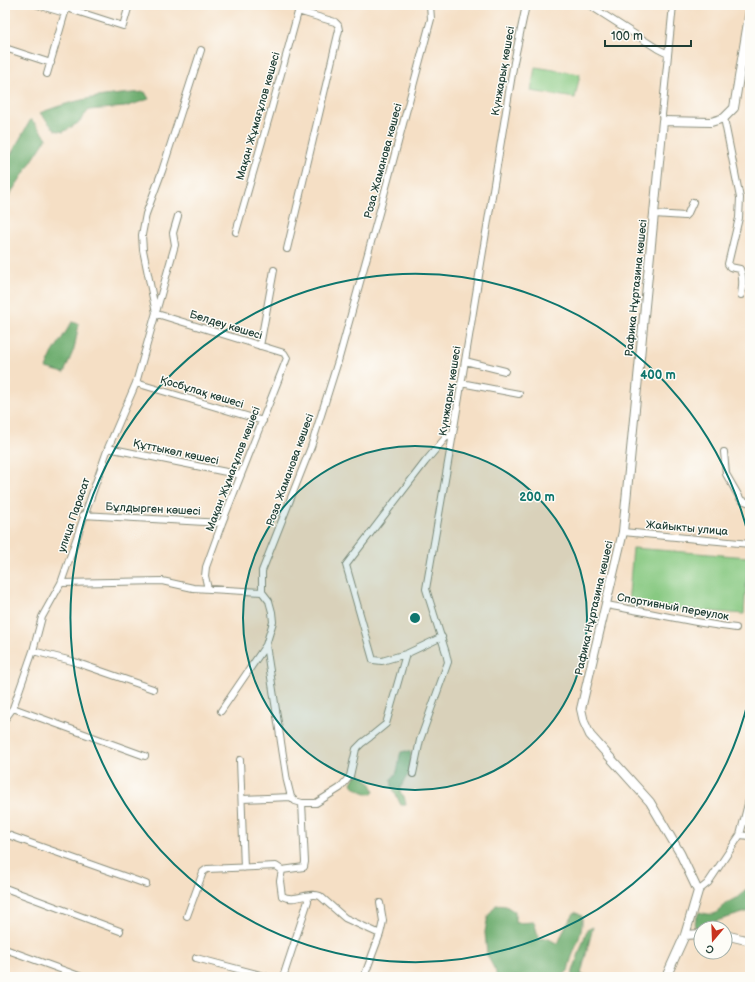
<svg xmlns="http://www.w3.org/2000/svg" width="755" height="982" font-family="'Balsamiq Sans',sans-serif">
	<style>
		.green { fill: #88c982; stroke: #54835b }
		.forest { fill: #6ead70; stroke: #467552 }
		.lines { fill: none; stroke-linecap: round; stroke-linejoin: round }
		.minor-casing { stroke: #8a8e7c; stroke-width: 8 }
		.tertiary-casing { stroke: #8a8e7c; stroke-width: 10 }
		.minor { stroke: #fff; stroke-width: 6 }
		.tertiary { stroke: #fff; stroke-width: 8 }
		.ring { fill: none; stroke: #0f766e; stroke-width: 2 }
		.labels { text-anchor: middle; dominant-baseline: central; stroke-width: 3; stroke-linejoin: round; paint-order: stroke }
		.street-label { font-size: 11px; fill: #1f3d34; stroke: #fdfcf7 }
		.centre { fill: #0f766e; stroke: #fdfcf7; stroke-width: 2 }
		.ring-label { font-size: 12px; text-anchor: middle; font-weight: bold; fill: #0f766e; stroke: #fdfcf7; stroke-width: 3; stroke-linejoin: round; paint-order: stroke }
	</style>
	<rect width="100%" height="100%" fill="#fdfcf7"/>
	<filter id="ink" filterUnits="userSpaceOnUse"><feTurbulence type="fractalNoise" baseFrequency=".025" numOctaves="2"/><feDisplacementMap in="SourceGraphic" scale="8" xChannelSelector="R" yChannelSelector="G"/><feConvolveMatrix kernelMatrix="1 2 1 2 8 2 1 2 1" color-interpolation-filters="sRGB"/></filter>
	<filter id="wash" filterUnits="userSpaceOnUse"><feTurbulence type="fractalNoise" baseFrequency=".012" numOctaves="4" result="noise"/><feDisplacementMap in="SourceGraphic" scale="16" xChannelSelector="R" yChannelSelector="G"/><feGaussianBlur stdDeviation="0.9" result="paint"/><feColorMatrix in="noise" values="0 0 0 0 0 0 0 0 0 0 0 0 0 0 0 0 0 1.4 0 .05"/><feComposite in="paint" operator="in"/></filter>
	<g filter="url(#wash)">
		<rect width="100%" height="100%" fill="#f5dfc5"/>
		<path class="green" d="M 535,67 L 580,74 L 575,98 L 531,91 Z
			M 633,548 L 748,557 L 744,614 L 628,605 Z"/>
		<path class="forest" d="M 145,92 L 149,99 L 125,107 L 89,110 L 78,123 L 63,132 L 55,130 L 40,113 C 78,98 105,95 145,92 Z
			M 31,119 L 47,138 L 5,202 L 5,165 Z
			M 72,322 L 79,324 L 74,349 L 64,373 L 46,368 L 52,354 Z
			M 406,751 L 410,752 L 411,755 L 409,774 L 403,782 L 400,792 L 404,796 L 406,805 L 401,805 L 392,787 L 391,779 C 401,771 397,763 401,752 Z
			M 357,772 C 366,778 371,781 374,791 L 371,794 C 363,793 356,789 351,783 Z
			M 746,889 L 750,891 L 750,911 L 716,921 L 712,928 L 701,928 L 701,931 L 697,932 L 694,924 L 699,912 C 720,918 715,911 729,902 C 739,895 738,900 746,889 Z
			M 496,905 L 506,906 L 515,912 L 515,923 L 534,922 L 539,939 L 547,938 L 558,944 L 566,925 L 575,912 L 582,916 C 584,936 571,952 568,971 L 561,977 L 496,977 L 496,972 L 487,955 L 485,932 L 488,916 Z
			M 593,927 L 581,974 L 587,977 L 571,977 L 587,930 Z"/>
	</g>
	<g filter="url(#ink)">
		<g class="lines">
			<g class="minor-casing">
				<path id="minor" d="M 38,5 L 65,13
					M 589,5 L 658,49 L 668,54
					M 5,48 L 51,63
					M 47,74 L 66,9 L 70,9 L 123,26 L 129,5
					M 724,118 L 740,198 L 739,218 L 728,264 L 730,267 L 740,269 C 744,278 742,287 741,295
					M 663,121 L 662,115 L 673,5
					M 654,214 L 685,216 L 688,213 L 693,202
					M 236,232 L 270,114 L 300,5
					M 287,249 L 339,30 L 338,25 L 335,22 L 298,11
					M 156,313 L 143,250 L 142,235 L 146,214 L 162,171 L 201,50
					M 157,314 L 284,353 L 287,358 L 222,523 L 206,567 L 205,576 L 208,589
					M 260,346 L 274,270
					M 465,361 L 505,371
					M 136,383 L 263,421
					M 461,383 L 519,394
					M 108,448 L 241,475
					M 724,452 L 726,474 L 741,500 L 750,503
					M 83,515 L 222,523
					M 623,532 L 750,544
					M 61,583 L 162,581 L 193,588 L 262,592
					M 606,605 C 650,612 692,623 736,628
					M 442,637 L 406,654 L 382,661 L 373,660 L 346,565 L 425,462 L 447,436 L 453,434
					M 33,651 L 72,661 L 153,689
					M 406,654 L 386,724 L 370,737 L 362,743 L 356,749 L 350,776 L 340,788 L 316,803 L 302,803 L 295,801 L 291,797 L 287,781 L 266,645 L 273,622 L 272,612 L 269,601 L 262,592 L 262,571 L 311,447 L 339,358 L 381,206 L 431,19 L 430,5
					M 13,708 L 145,756
					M 221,711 L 266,645
					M 5,719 L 13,708 L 33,651 L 42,617 L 61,583 L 108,448 L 136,383 L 175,245 L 173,233 L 178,216
					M 240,760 L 244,868
					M 413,774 L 420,740 L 448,662 L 446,653 L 426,589 L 453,434 L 514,62 L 526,5
					M 242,799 L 291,797
					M 302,803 L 305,862 L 304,867 L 282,870 L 280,881 L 282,896 C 295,903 308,891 320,896 L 345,918 L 380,934 L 364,977
					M 5,834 L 146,884
					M 740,835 L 750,836
					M 5,888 L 120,931
					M 698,891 L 708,883 L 740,835 L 750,796
					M 380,903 L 383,921 L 380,934
					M 187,916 L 203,872 L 207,869 L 276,866 L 282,870
					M 5,949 L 82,977
					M 196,958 L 268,977
					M 283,977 L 308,901 L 307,896"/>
			</g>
			<g class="tertiary-casing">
				<path id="tertiary" d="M 685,935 L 701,934
					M 725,935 L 750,941
					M 666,977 L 685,935 L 698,891 L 680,853 L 650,802 L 590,735 L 584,722 L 581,709 L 623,532 L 663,121 L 711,122 L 724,118 L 734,108 L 750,10"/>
			</g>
			<use href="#minor" class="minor"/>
			<use href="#tertiary" class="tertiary"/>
		</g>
	</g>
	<circle cx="415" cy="618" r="172" fill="#0f766e" fill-opacity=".12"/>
	<g class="ring">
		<circle cx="415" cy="618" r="172"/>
		<path d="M749 698A344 344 0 1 1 749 538"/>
	</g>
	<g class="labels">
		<g class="street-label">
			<text transform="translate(503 71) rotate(-80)">Күнжарық көшесі</text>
			<text transform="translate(258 116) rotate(-74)">Мақан Жұмағұлов көшесі</text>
			<text transform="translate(383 161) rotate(-75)">Роза Жаманова көшесі</text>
			<text transform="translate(636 288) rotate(-84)">Рафика Нұртазина көшесі</text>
			<text transform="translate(226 325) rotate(17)">Белдеу көшесі</text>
			<text transform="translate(450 391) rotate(-81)">Күнжарық көшесі</text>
			<text transform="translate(202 392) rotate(17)">Қосбұлақ көшесі</text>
			<text transform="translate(176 452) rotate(12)">Құттыкөл көшесі</text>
			<text transform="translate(233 469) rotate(-69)">Мақан Жұмағұлов көшесі</text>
			<text transform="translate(290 470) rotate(-70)">Роза Жаманова көшесі</text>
			<text transform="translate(153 509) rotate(3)">Бұлдырген көшесі</text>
			<text transform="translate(74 515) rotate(-71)">улица Парасат</text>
			<text transform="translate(687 528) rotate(5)">Жайыкты улица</text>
			<text transform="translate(673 607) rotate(10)">Спортивный переулок</text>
			<text transform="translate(594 608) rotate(-77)">Рафика Нұртазина көшесі</text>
		</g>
	</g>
	<circle cx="415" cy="618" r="6" class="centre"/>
	<g class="ring-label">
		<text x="658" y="379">400 m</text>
		<text x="537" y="501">200 m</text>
	</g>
	<rect width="755" height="982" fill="none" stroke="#fdfcf7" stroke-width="20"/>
	<g transform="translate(713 940) rotate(199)"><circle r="19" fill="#fdfcf7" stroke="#a4b0a9"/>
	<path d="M0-3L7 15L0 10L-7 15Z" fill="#c8321e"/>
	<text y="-6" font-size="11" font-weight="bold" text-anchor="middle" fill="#1f3d34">С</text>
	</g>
	<path d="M605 40v6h86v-6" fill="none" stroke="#1f3d34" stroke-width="2"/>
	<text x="611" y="40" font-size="12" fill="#1f3d34" stroke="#fdfcf7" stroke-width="3" paint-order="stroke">100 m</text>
</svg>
